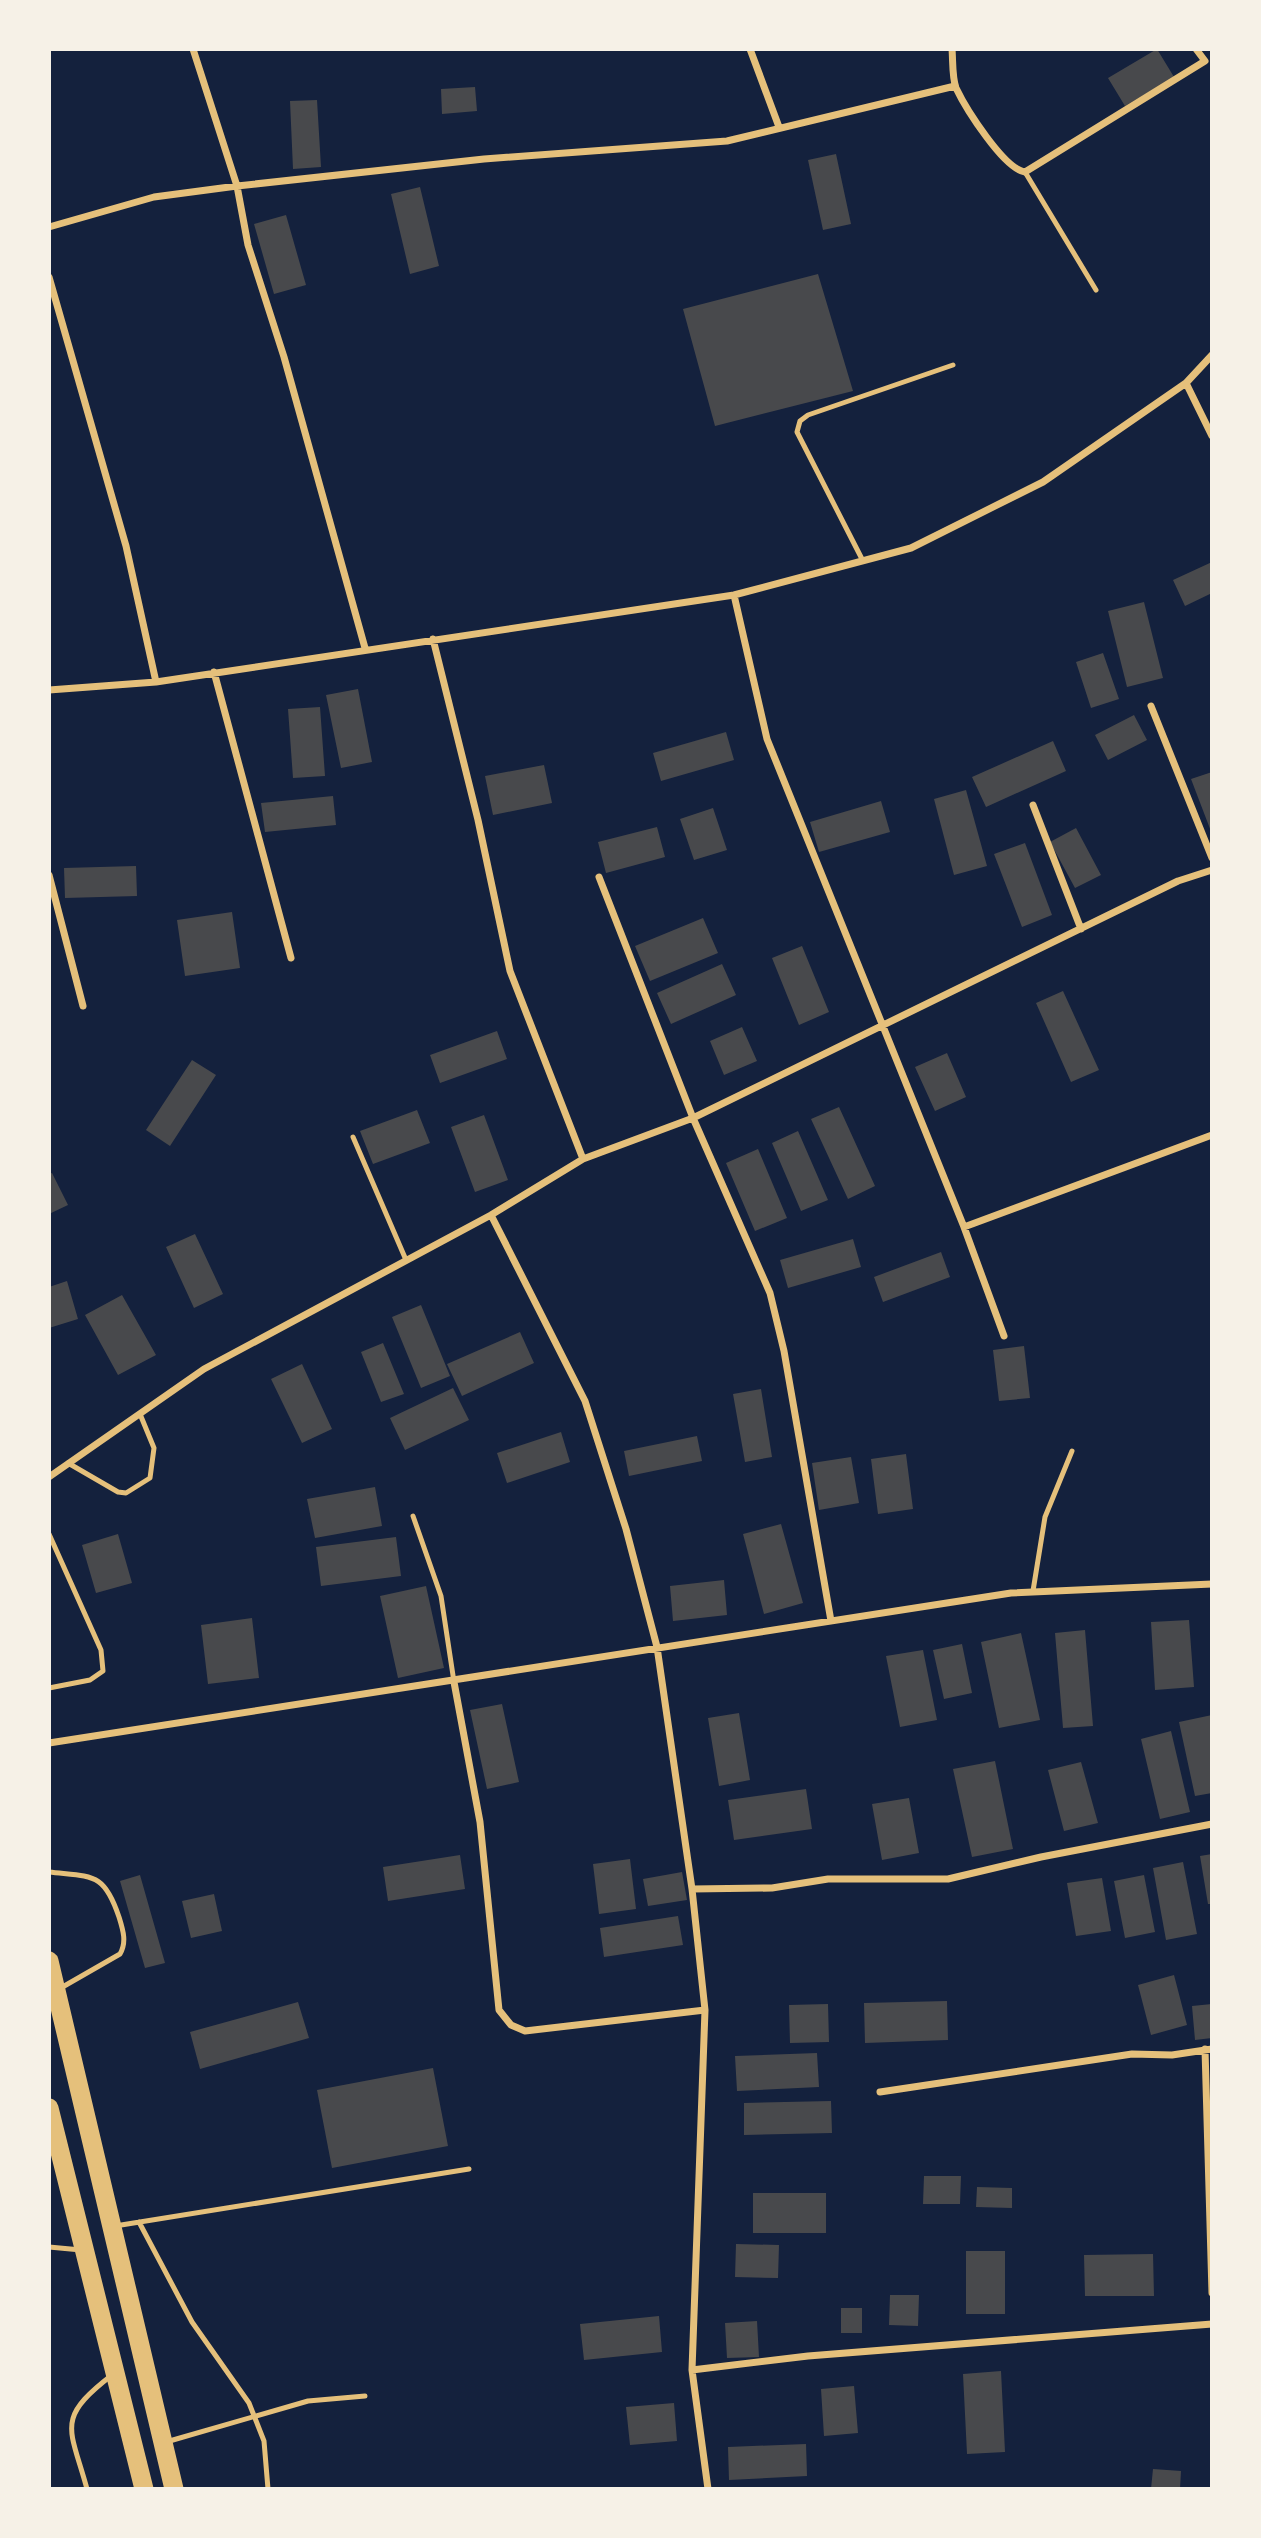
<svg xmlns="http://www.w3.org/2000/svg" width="1261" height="2538" font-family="Raleway,sans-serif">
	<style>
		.building { fill: #48494c }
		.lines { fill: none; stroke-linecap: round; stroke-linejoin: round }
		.service { stroke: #e5c07b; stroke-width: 5 }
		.minor { stroke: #e5c07b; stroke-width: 7 }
		.trunk { stroke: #e5c07b; stroke-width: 19 }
	</style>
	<rect width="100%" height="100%" fill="#14213d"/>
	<path class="building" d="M 1157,49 L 1174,77 L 1125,106 L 1108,78 Z
		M 475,87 L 477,111 L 442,114 L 441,89 Z
		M 317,100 L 321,167 L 293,169 L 290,101 Z
		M 836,154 L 851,224 L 823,230 L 808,160 Z
		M 420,187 L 439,266 L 410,274 L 391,194 Z
		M 286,215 L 306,285 L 274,294 L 254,224 Z
		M 818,274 L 853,391 L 715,426 L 683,309 Z
		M 1212,562 L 1212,593 L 1185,606 L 1173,580 Z
		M 1144,602 L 1163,678 L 1127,687 L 1108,611 Z
		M 1103,653 L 1119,699 L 1091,708 L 1076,662 Z
		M 358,689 L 372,762 L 341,768 L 326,695 Z
		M 320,707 L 325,776 L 293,778 L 288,709 Z
		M 1134,715 L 1147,740 L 1108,760 L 1095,735 Z
		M 726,732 L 734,760 L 661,781 L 653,753 Z
		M 1053,741 L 1066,771 L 986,807 L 972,777 Z
		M 544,765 L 552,803 L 493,815 L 485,776 Z
		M 1212,772 L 1212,834 L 1191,779 Z
		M 966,790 L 987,866 L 954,875 L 934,799 Z
		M 333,796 L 336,825 L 265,832 L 261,803 Z
		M 881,801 L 890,832 L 819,852 L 810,822 Z
		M 713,808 L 727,850 L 694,860 L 680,819 Z
		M 657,827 L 665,857 L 606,873 L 598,842 Z
		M 1076,828 L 1101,875 L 1075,888 L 1050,842 Z
		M 1025,843 L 1052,915 L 1022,927 L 994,854 Z
		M 136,866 L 137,896 L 65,898 L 64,868 Z
		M 232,912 L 240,968 L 185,976 L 177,920 Z
		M 703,918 L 718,953 L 650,981 L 635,946 Z
		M 802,946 L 829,1012 L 799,1025 L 772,958 Z
		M 722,964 L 736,995 L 671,1024 L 657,993 Z
		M 1063,991 L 1099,1070 L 1071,1082 L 1036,1003 Z
		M 742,1027 L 757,1061 L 724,1075 L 710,1041 Z
		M 497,1031 L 507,1059 L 440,1083 L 430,1055 Z
		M 947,1053 L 966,1097 L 935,1111 L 915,1067 Z
		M 192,1060 L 216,1075 L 170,1146 L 146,1130 Z
		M 839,1107 L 875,1186 L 848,1199 L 811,1119 Z
		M 417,1110 L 430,1143 L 373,1164 L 360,1131 Z
		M 484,1115 L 508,1180 L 475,1192 L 451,1127 Z
		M 798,1131 L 828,1200 L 801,1211 L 772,1143 Z
		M 758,1149 L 787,1218 L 755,1231 L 726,1163 Z
		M 52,1173 L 68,1205 L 49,1214 L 49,1174 Z
		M 195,1234 L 223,1294 L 194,1308 L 166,1247 Z
		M 853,1239 L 861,1267 L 788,1288 L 780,1260 Z
		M 941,1252 L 950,1277 L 883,1302 L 874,1277 Z
		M 67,1281 L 78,1319 L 49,1328 L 49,1287 Z
		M 122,1295 L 156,1355 L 118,1375 L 85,1315 Z
		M 421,1305 L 450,1376 L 421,1388 L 392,1317 Z
		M 520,1332 L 534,1363 L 462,1396 L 447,1364 Z
		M 383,1343 L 404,1394 L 381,1402 L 361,1352 Z
		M 1024,1346 L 1030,1398 L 999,1401 L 993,1350 Z
		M 302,1364 L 332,1429 L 302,1443 L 271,1379 Z
		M 453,1388 L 469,1420 L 405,1450 L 390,1418 Z
		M 761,1389 L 772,1457 L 745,1462 L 733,1394 Z
		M 561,1432 L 570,1462 L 507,1483 L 497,1453 Z
		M 697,1436 L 702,1461 L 629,1476 L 624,1451 Z
		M 906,1454 L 913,1509 L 878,1514 L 871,1459 Z
		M 851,1457 L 859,1503 L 819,1510 L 812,1463 Z
		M 375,1487 L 382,1526 L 315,1538 L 307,1499 Z
		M 781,1524 L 803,1603 L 764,1614 L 743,1534 Z
		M 118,1534 L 132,1583 L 96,1593 L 82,1545 Z
		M 396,1537 L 401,1576 L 321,1586 L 316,1547 Z
		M 724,1580 L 727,1615 L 673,1621 L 670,1586 Z
		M 426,1586 L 444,1668 L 398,1678 L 380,1596 Z
		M 252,1618 L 259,1678 L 208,1684 L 201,1625 Z
		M 1189,1620 L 1194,1687 L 1155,1690 L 1151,1622 Z
		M 1085,1630 L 1093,1726 L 1063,1728 L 1055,1633 Z
		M 1021,1633 L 1040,1720 L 999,1728 L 981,1642 Z
		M 962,1644 L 972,1693 L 944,1699 L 933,1650 Z
		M 923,1650 L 937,1720 L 900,1727 L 886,1656 Z
		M 502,1704 L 519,1782 L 487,1789 L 470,1710 Z
		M 739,1713 L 750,1780 L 719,1786 L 708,1718 Z
		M 1212,1715 L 1212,1793 L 1195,1796 L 1179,1722 Z
		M 1171,1731 L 1190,1812 L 1160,1819 L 1141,1739 Z
		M 995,1761 L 1013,1849 L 972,1857 L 953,1769 Z
		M 1081,1762 L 1098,1823 L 1064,1831 L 1048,1770 Z
		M 806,1789 L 812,1829 L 734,1840 L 728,1800 Z
		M 909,1798 L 919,1853 L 882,1860 L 872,1804 Z
		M 1212,1854 L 1212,1904 L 1208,1904 L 1200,1856 Z
		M 460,1855 L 465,1889 L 388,1901 L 383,1867 Z
		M 630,1859 L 636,1909 L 599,1914 L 593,1864 Z
		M 1183,1862 L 1197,1934 L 1166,1940 L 1153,1868 Z
		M 682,1872 L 687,1900 L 648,1906 L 643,1879 Z
		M 140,1875 L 165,1963 L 145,1968 L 120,1881 Z
		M 1144,1875 L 1155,1932 L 1125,1938 L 1114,1881 Z
		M 1102,1878 L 1111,1931 L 1076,1936 L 1067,1883 Z
		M 214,1894 L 222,1931 L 191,1938 L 182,1901 Z
		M 678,1916 L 683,1945 L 604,1957 L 600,1928 Z
		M 1174,1975 L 1187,2025 L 1151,2035 L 1138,1985 Z
		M 947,2001 L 948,2040 L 865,2043 L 864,2003 Z
		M 298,2002 L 309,2038 L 200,2069 L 190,2032 Z
		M 828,2004 L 829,2042 L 790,2043 L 789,2005 Z
		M 1212,2004 L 1212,2038 L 1195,2040 L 1192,2006 Z
		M 817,2053 L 819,2087 L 737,2091 L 735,2056 Z
		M 433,2068 L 448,2146 L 332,2168 L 317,2090 Z
		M 831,2101 L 832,2133 L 744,2135 L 744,2103 Z
		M 924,2176 L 961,2176 L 960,2204 L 923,2204 Z
		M 977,2187 L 1012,2188 L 1012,2208 L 976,2207 Z
		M 753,2193 L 826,2193 L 826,2233 L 753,2233 Z
		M 736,2244 L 779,2245 L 778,2278 L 735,2277 Z
		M 966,2251 L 1005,2251 L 1005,2314 L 966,2314 Z
		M 1153,2254 L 1154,2296 L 1085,2296 L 1084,2255 Z
		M 890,2295 L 919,2295 L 918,2326 L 889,2325 Z
		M 841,2308 L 862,2308 L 862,2333 L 841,2333 Z
		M 659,2316 L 662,2352 L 584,2360 L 580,2324 Z
		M 757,2321 L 759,2357 L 727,2358 L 725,2323 Z
		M 1001,2371 L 1005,2452 L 967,2454 L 963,2374 Z
		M 854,2386 L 858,2433 L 824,2436 L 821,2389 Z
		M 674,2403 L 677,2441 L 630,2445 L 626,2407 Z
		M 806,2444 L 807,2476 L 729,2480 L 728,2447 Z
		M 1153,2469 L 1181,2471 L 1180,2489 L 1151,2489 Z"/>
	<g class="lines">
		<path class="service" d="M 1025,172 L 1096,290
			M 863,561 L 797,432 L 800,421 L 808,415 L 953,365
			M 353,1137 L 406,1260
			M 68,1463 L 118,1492 L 126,1493 L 150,1478 L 154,1448 L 140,1414
			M 413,1516 L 441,1596 L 454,1682
			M 49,1534 L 101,1650 L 103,1671 L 90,1680 L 49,1688
			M 1033,1591 L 1045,1517 L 1072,1451
			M 49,1872 C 93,1877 104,1872 119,1917 C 123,1930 127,1942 120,1954 L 59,1989
			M 139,2222 L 192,2322 L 249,2403 L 264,2441 L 268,2489
			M 115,2226 L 469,2169
			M 49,2247 L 81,2250
			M 166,2442 L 308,2401 L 365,2396
			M 87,2489 C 70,2427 55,2419 112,2375"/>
		<path class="minor" d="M 193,49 L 237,186 L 248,245 L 284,357 L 365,648
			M 750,49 L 779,127
			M 952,49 C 953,61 952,77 956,88 C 966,109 1004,169 1025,172 L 1205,61 L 1196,49
			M 49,227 L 154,197 L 237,186 L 484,159 L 727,141 L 955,86
			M 49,277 L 126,546 L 156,682
			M 1186,383 L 1212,436
			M 734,595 L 767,739 L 964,1227 L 1004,1336
			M 433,639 L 478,820 L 510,971 L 583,1159
			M 214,672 L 291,958
			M 49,690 L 156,682 L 734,595 L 911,548 L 1043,482 L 1186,383 L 1212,355
			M 1151,706 L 1212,858
			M 1033,805 L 1081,929
			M 49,875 L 83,1006
			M 599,877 L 693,1118 L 770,1293 L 784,1351 L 831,1621
			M 491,1215 L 585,1401 L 626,1529 L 657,1647 L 692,1889 L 705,2010 L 692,2370 L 708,2489
			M 964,1227 L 1212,1135
			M 49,1477 L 204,1369 L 491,1215 L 583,1159 L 693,1118 L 1178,881 L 1212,870
			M 454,1682 L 480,1822 L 499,2010 L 511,2025 L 525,2031 L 705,2010
			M 49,1743 L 1011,1593 L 1212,1584
			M 692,1889 L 772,1888 L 828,1879 L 948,1879 L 1041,1857 L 1212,1824
			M 1205,2049 L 1212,2293
			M 880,2092 L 1132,2054 L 1172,2055 L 1212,2049
			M 692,2370 L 808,2356 L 1212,2324"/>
		<path class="trunk" d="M 49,1961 L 174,2489
			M 49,2108 L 144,2489"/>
	</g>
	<rect width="1261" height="2538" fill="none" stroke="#f6f1e7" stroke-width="102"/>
</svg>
